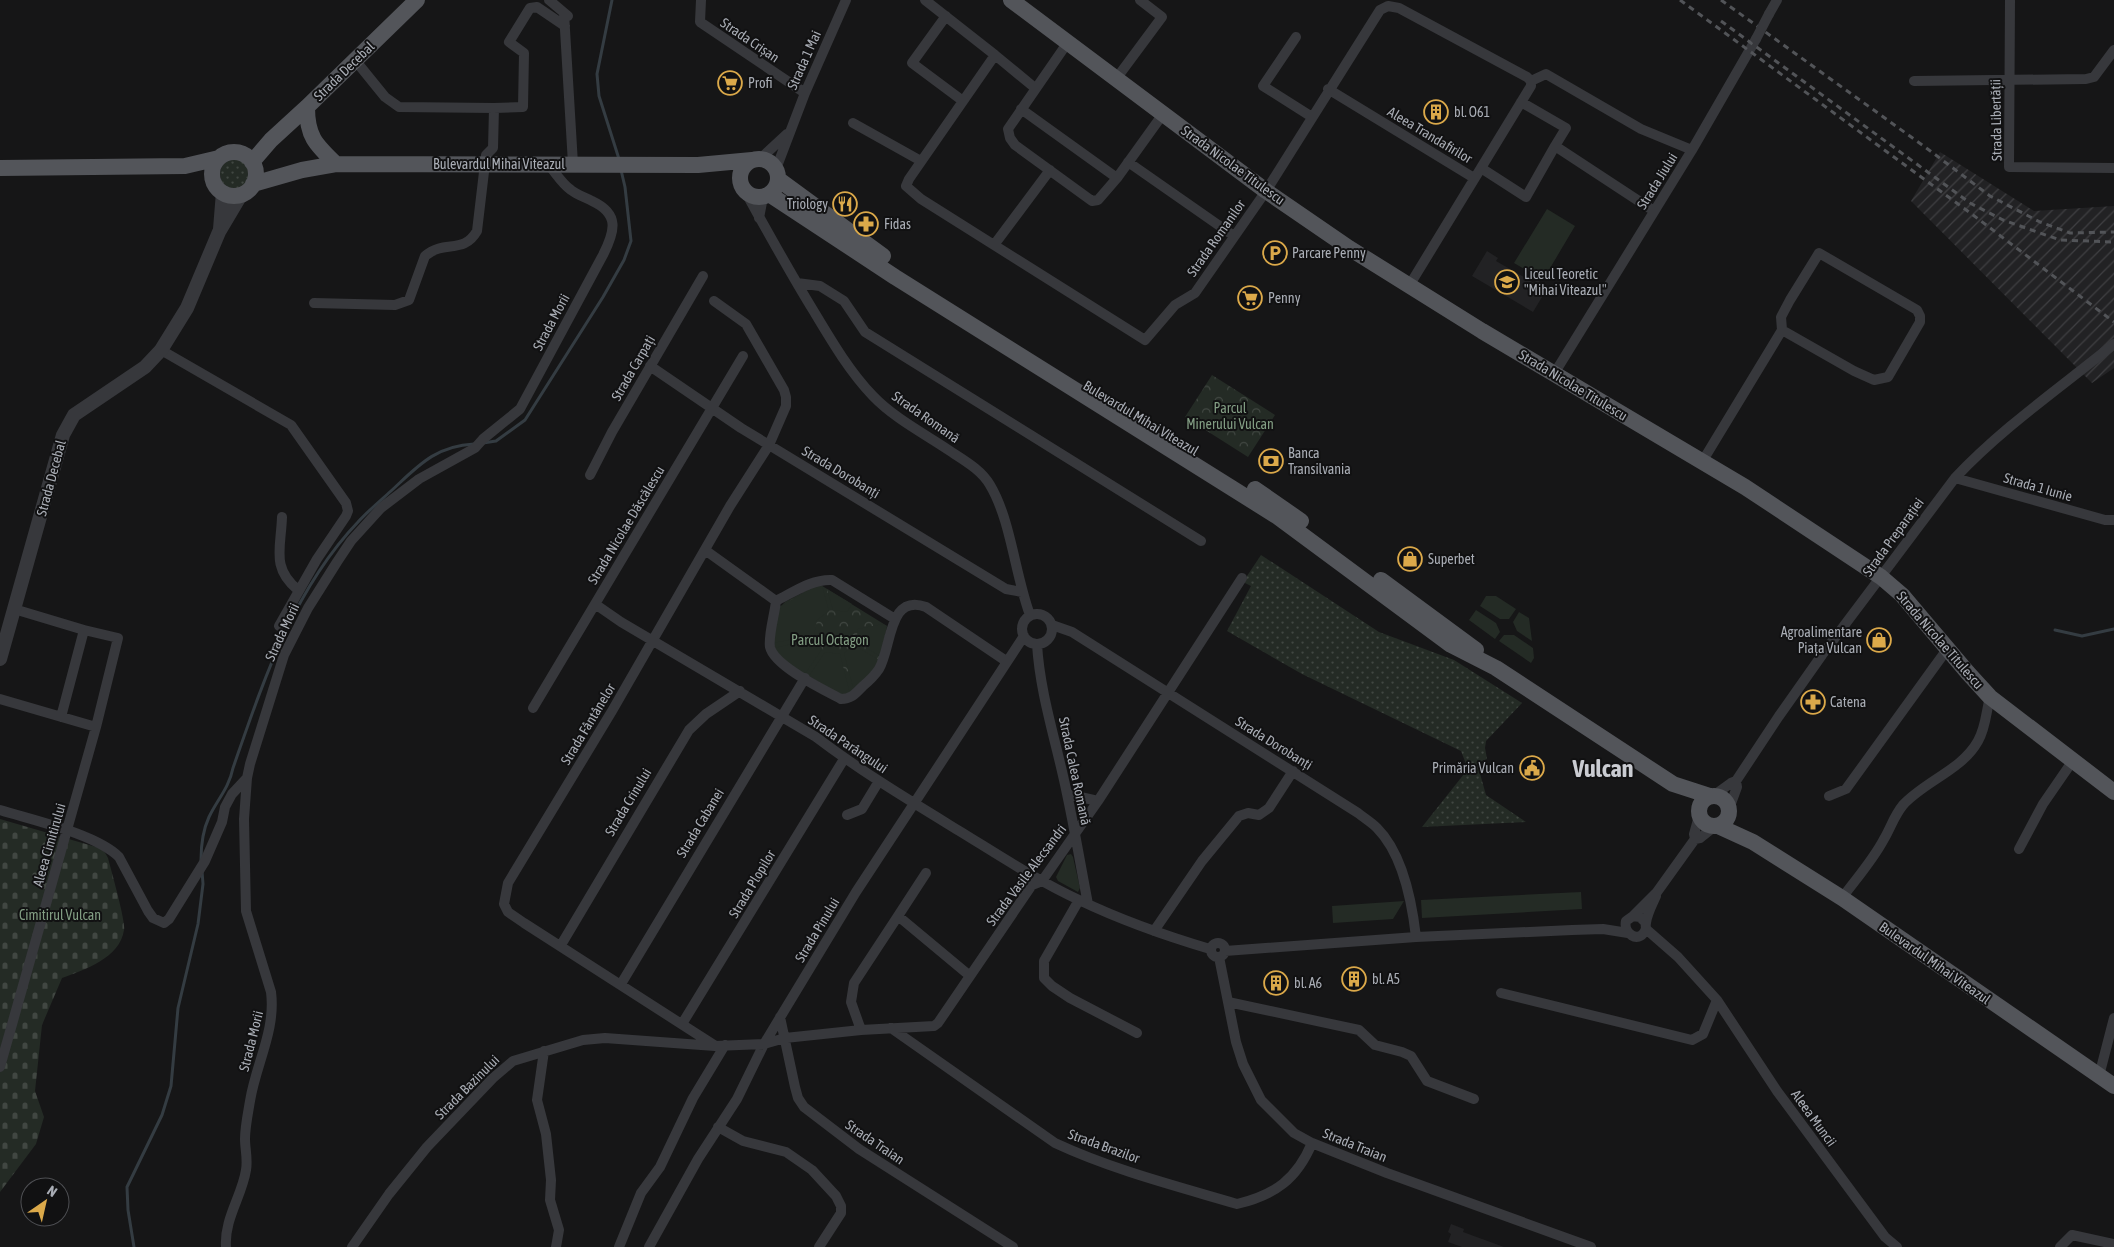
<svg xmlns="http://www.w3.org/2000/svg" width="2114" height="1247" font-family="'Asap Condensed',sans-serif">
	<style>
		.built { fill: #222224 }
		.industrial { fill: url(#industrial-furrows) }
		.grass { fill: url(#grass-dots) }
		.cemetery { fill: url(#cemetery-stones) }
		.park { fill: url(#park-crowns) }
		.garden { fill: #242b25 }
		.lines { fill: none; stroke-linecap: round; stroke-linejoin: round }
		.stream { stroke: #343c42; stroke-width: 3 }
		.minor { stroke: #37383c; stroke-width: 10 }
		.tertiary { stroke: #37383c; stroke-width: 14 }
		.primary { stroke: #53555a; stroke-width: 16 }
		.rail { stroke: #525458; stroke-width: 3; stroke-dasharray: 6 5; stroke-linecap: butt }
		.minor-bridge { stroke: #37383c; stroke-width: 10 }
		.labels { text-anchor: middle; dominant-baseline: central; stroke-width: 4; stroke-linejoin: round; paint-order: stroke }
		.street-label { font-size: 14px; fill: #a9adb5; stroke: #111112 }
		.poi-label { font-size: 14px; fill: #a9adb5; stroke: #111112; text-anchor: start }
		.park-label { font-size: 14px; fill: #839e84; stroke: #111112 }
		.town-label { font-size: 24px; font-weight: bold; fill: #caccd2; stroke: #111112 }
	</style>
	<defs>
		<pattern id="industrial-furrows" width="10" height="10" patternUnits="userSpaceOnUse" patternTransform="scale(1.25)"><rect width="10" height="10" fill="#222224"/><path d="M-1 1l2-2M0 10L10 0M9 11l2-2" fill="none" stroke="#3f3f42"/></pattern>
		<pattern id="grass-dots" width="8" height="8" patternUnits="userSpaceOnUse" patternTransform="scale(1.25)"><rect width="8" height="8" fill="#242b25"/><path d="M2 2h.1M6 6h.1" fill="none" stroke="#414742" stroke-width="1.8" stroke-linecap="round"/></pattern>
		<pattern id="cemetery-stones" width="16" height="16" patternUnits="userSpaceOnUse" patternTransform="scale(1.25)"><rect width="16" height="16" fill="#242b25"/><path d="M2 7V4a2 2 0 0 1 4 0v3zM10 15v-3a2 2 0 0 1 4 0v3z" fill="#414742"/></pattern>
		<pattern id="park-crowns" width="20" height="18" patternUnits="userSpaceOnUse" patternTransform="scale(1.25)"><rect width="20" height="18" fill="#242b25"/><path d="M2 6a3 3 0 1 1 6 0M12 15a3 3 0 1 1 6 0" fill="none" stroke="#414742"/></pattern>
	</defs>
	<rect width="100%" height="100%" fill="#161617"/>
	<path class="built" d="M 1487,251 L 1498,258 L 1496,261 L 1534,283 L 1537,280 L 1548,287 L 1533,312 L 1472,276 Z
		M 1451,1224 L 1464,1229 L 1463,1232 L 1504,1247 L 1462,1247 L 1448,1242 L 1451,1234 L 1448,1232 Z"/>
	<path class="industrial" d="M 1940,152 L 2034,211 L 2114,206 L 2114,368 L 2092,383 L 1911,201 Z"/>
	<path class="grass" d="M220 174a15 15 0 1 1 30 0a15 15 0 1 1-30 0Z
		M 1261,555 L 1379,632 L 1454,660 L 1522,703 L 1486,741 L 1485,748 L 1487,759 L 1477,763 L 1486,795 L 1526,822 L 1422,827 L 1468,769 L 1461,751 L 1302,674 L 1227,631 L 1251,586 L 1243,582 Z"/>
	<path class="cemetery" d="M 0,819 L 103,849 L 108,858 C 111,870 126,922 124,930 C 120,958 84,970 62,978 L 42,1025 L 35,1091 L 44,1117 L 36,1144 L 0,1192 Z"/>
	<path class="park" d="M 1212,375 L 1275,415 L 1248,457 L 1185,417 Z
		M 819,584 L 887,626 L 879,660 L 850,694 L 807,675 L 781,659 L 774,648 L 776,611 L 785,602 Z"/>
	<path class="garden" d="M 1547,209 L 1575,226 L 1543,280 L 1514,263 Z
		M 819,584 L 822,586 L 829,611 L 817,620 L 814,635 L 773,643 L 779,607 Z
		M 827,589 L 852,604 L 847,612 L 833,610 Z
		M 1486,596 L 1496,596 L 1516,609 L 1509,619 L 1500,619 L 1480,606 Z
		M 1476,610 L 1496,623 L 1500,632 L 1495,639 L 1469,620 Z
		M 1519,612 L 1529,618 L 1532,641 L 1517,631 L 1513,622 Z
		M 883,624 L 887,626 L 880,656 L 856,642 L 858,629 Z
		M 1504,635 L 1514,635 L 1533,648 L 1534,658 L 1531,663 L 1499,641 Z
		M 815,639 L 822,649 L 805,674 L 781,659 L 774,648 Z
		M 854,645 L 879,660 L 876,667 L 854,691 L 844,653 Z
		M 825,652 L 840,654 L 850,694 L 842,696 L 809,676 Z
		M 1071,854 L 1073,857 L 1080,888 L 1078,892 L 1058,881 L 1056,877 L 1067,855 Z
		M 1581,892 L 1582,909 L 1422,918 L 1421,900 Z
		M 1404,901 L 1393,919 L 1333,923 L 1332,906 Z"/>
	<g class="lines">
		<path class="stream" d="M 612,0 L 597,74 L 599,96 L 619,159
			M 483,443 L 496,441 L 525,420 L 603,297 L 624,260 L 631,241 L 625,187 L 621,170
			M 2055,630 L 2082,636 L 2114,629
			M 201,860 C 201,846 203,830 209,817 C 217,800 229,788 233,768 C 263,682 293,590 358,522 C 368,511 380,501 391,491 C 418,466 435,446 474,444
			M 134,1247 L 128,1210 L 127,1187 L 162,1115 L 171,1086 L 178,1008 L 198,924 L 203,884 L 202,871"/>
		<path class="minor" d="M 549,0 L 568,16
			M 701,0 L 700,22 L 805,93
			M 925,0 L 995,55 L 909,179 L 906,186 L 921,199 L 1145,340 L 1175,305 L 1195,293 L 1266,191 L 1380,10 L 1388,6 L 1399,8 L 1527,77 L 1531,81
			M 2010,0 L 2009,167 L 2114,168
			M 564,13 L 573,164
			M 1769,14 L 1777,0
			M 946,16 L 912,63 L 963,101
			M 1296,37 L 1263,86 L 1312,117
			M 1068,42 L 1008,129 L 1010,138 L 1015,145 L 1092,201 L 1098,200 L 1117,178 L 1163,114
			M 995,55 L 1035,88
			M 1116,79 L 1162,17 L 1140,0
			M 1531,81 L 1546,74 L 1641,129 L 1692,150
			M 1914,81 L 2086,79 L 2094,77 L 2114,50
			M 1328,89 L 1474,178
			M 1521,102 L 1566,128 L 1555,146 L 1654,211
			M 494,108 L 523,107 L 524,53 L 509,42 L 530,8 L 537,7 L 565,26
			M 1021,109 L 1117,178
			M 853,123 L 921,161
			M 760,159 L 787,134
			M 1128,162 L 1234,236
			M 1481,168 L 1526,197 L 1555,146
			M 776,169 L 805,93 L 846,0
			M 745,191 C 767,231 789,271 813,310 C 831,340 849,371 873,396 C 895,419 927,435 953,453 C 967,462 982,471 990,485 C 1011,520 1015,575 1030,615
			M 759,218 L 763,197
			M 994,245 L 1050,170
			M 797,283 L 820,286 L 844,301 L 865,332 L 1201,541
			M 1409,286 L 1531,86 L 1531,81
			M 314,303 L 395,305 L 409,300 L 425,256 C 445,239 463,255 477,231 L 486,155 L 493,148 L 494,108 L 399,107 L 385,97 L 355,60
			M 161,350 L 291,425 L 346,503 L 348,511 L 346,516 L 317,559 L 279,626
			M 650,366 L 741,428 L 1006,589 L 1022,592
			M 1554,374 L 1692,150 L 1756,39
			M 1702,462 L 1782,330 L 1781,317 L 1790,300 L 1819,253 L 1917,310 L 1920,316 L 1920,322 L 1888,377 L 1874,380 L 1854,371 L 1782,330
			M 590,475 L 612,432 L 703,276
			M 1955,478 L 2105,520 L 2114,520
			M 282,517 C 281,548 271,568 298,590
			M 705,550 L 776,601
			M 776,601 C 775,613 768,636 770,647 C 774,666 824,690 841,699 C 852,699 856,693 863,686 C 869,681 875,675 879,669 C 892,647 888,593 926,607 L 1006,661
			M 776,601 C 794,592 812,579 832,580 L 895,619
			M 595,604 L 621,622 L 816,737 C 862,772 912,802 961,832 C 1000,856 1038,881 1079,900 C 1121,920 1166,936 1210,949
			M 14,609 L 84,630 L 61,717
			M1022 629a15 15 0 1 1 30 0a15 15 0 1 1-30 0Z
			M 1052,625 L 1072,632 L 1358,813 C 1364,818 1371,822 1377,828 C 1403,854 1412,902 1416,937
			M 84,630 L 118,638 L 96,727
			M 1037,644 C 1040,695 1057,744 1067,794 C 1075,831 1081,868 1088,904
			M 0,699 L 96,727 L 0,1067
			M 533,708 L 743,356
			M 1067,794 L 1098,801
			M 1713,796 L 1731,783 L 1736,781
			M 1829,796 L 1846,789 L 1948,648
			M 1729,809 L 1737,787 L 1736,781 L 1779,716 L 1822,655 L 1955,478 C 2003,427 2060,388 2114,344
			M 0,810 C 32,820 96,834 119,857 L 148,911 L 153,918 L 164,923 L 169,919 L 205,861 L 222,822 L 225,807 L 232,794 L 247,778
			M 847,815 L 862,809 L 879,781
			M 1695,839 L 1694,834 L 1699,816
			M 2019,849 L 2043,804 L 2074,759
			M 1842,898 C 1856,879 1873,860 1884,839 C 1891,827 1894,816 1903,805 C 1925,781 1962,770 1978,741 C 1986,727 1986,712 1990,697
			M 1079,900 L 1044,961 L 1044,978 L 1052,986 L 1070,998 L 1137,1033
			M 898,916 L 926,873
			M 1633,916 L 1657,892 L 1695,839 L 1700,838 L 1715,826
			M 1646,923 L 1640,917 L 1633,916 L 1626,921 C 1623,933 1638,944 1645,931 C 1647,926 1645,928 1646,923 C 1647,914 1652,905 1656,896
			M 1646,929 L 1678,957 L 1717,1000 L 1777,1091 L 1885,1237 L 1897,1247
			M 1154,931 L 1202,861 L 1239,816 L 1248,813 L 1259,815 L 1269,808 L 1293,771
			M1211 950a7 7 0 1 1 14 0a7 7 0 1 1-14 0Z
			M 561,945 L 689,730 L 706,714 L 740,691
			M 1225,951 L 1416,937 L 1572,930 L 1603,929 L 1628,933
			M 1219,957 L 1236,1042 L 1243,1064 L 1261,1100 L 1294,1133 L 1312,1143 L 1387,1173 L 1591,1247
			M 621,984 L 805,678
			M 1501,993 L 1692,1040 L 1703,1034 L 1717,1000
			M 1228,1002 L 1359,1030 L 1375,1045 L 1402,1052 L 1411,1056 L 1427,1081 L 1474,1099
			M 780,1017 L 795,1087 L 798,1098 L 804,1107 L 859,1149 L 1013,1247
			M 682,1024 L 844,759
			M 891,1028 L 1055,1143 C 1113,1170 1176,1186 1237,1204 C 1275,1195 1297,1179 1312,1143
			M 861,1030 L 851,1002 L 854,983 L 898,916 L 970,976
			M 714,1045 L 524,923 L 508,912 L 504,904 L 508,883 L 612,711 L 730,506 L 769,445 L 786,406 L 786,397 L 784,390 L 746,324 L 714,301
			M 544,1051 L 537,1100 L 546,1134 L 551,1180 L 550,1200 L 559,1230 L 556,1247
			M 2099,1076 L 2114,1018
			M 718,1127 L 743,1141 L 786,1152 L 812,1170 L 836,1196 L 841,1206 L 841,1213 L 819,1247
			M 226,1247 C 224,1219 242,1196 246,1170 C 248,1159 245,1149 245,1139 C 245,1127 248,1113 250,1101 C 256,1064 276,1030 271,992 L 246,911 L 244,819 L 247,778 L 250,764 L 284,655 L 308,608 L 337,562 L 351,541 L 381,508 L 419,479 L 475,448 L 483,439 L 520,409 L 603,255 C 615,231 620,214 592,201 C 585,197 577,195 571,190 C 562,184 555,172 548,164
			M 352,1247 L 389,1194 L 427,1147 L 493,1078 L 513,1061 L 583,1040 L 605,1038 L 715,1046 L 764,1044 L 785,1038 L 861,1030 L 934,1026 L 938,1023 L 1032,885 L 1042,881 L 1098,801 L 1242,578
			M 619,1247 L 641,1193 L 660,1167 L 693,1098 L 725,1045
			M 649,1247 L 698,1159 L 737,1099 L 764,1044 L 856,892 L 1024,636
			M 2060,1247 L 2072,1235 L 2114,1244"/>
		<path class="tertiary" d="M 220,229 L 223,192
			M 0,659 L 63,435 L 74,415 L 145,367 L 161,350 L 187,308 L 219,232 L 241,195"/>
		<path class="primary" d="M 1011,0 L 1266,191 L 1349,248 L 1482,331 L 1745,487 L 1881,577 L 1902,595 L 1968,673 L 1990,697 L 2114,792
			M 307,107 C 307,136 315,144 336,164
			M212 174a22 22 0 1 1 44 0a22 22 0 1 1-44 0Z
			M740 178a19 19 0 1 1 38 0a19 19 0 1 1-38 0Z
			M 252,162 L 271,140 L 307,107 L 417,0
			M 0,168 L 185,166 L 219,158
			M 778,179 L 883,256
			M 253,184 L 302,170 L 336,164 L 698,165 L 752,160
			M 769,194 L 895,277 L 1278,517 L 1451,645 L 1496,668 L 1673,784 L 1710,796
			M 1255,489 L 1301,521
			M 1381,580 L 1476,650
			M1699 811a15 15 0 1 1 30 0a15 15 0 1 1-30 0Z
			M 1718,826 L 1753,842 L 1842,898 L 2114,1086"/>
		<path class="rail" d="M 1680,0 L 1973,215 L 2114,322
			M 1721,0 L 1925,147 L 1990,196 L 2040,222 L 2070,233 L 2114,232
			M 1721,21 L 1970,203 L 2003,220 L 2060,240 L 2114,242"/>
		<path class="minor-bridge" d="M 1756,39 L 1769,14"/>
	</g>
	<defs>
		<g id="supermarket-ring" transform="scale(1.25)"><circle r="9.5" fill="#111112" stroke="#dba94a" stroke-width="1.5"/><path d="M-6-5.5h2.5l.6 2H6L4.5 2H-2.5L-4.4-4H-6ZM-1.5 3.2a1.3 1.3 0 1 0 .1 0ZM3 3.2a1.3 1.3 0 1 0 .1 0Z" fill="#dba94a"/></g>
		<g id="building-ring" transform="scale(1.25)"><circle r="9.5" fill="#111112" stroke="#dba94a" stroke-width="1.5"/><path d="M-4-6H4V6H1V3H-1V6H-4ZM-2.5-4.3h1.7v1.8h-1.7ZM.8-4.3h1.7v1.8H.8ZM-2.5-1h1.7V.8h-1.7ZM.8-1h1.7V.8H.8Z" fill="#dba94a"/></g>
		<g id="restaurant-ring" transform="scale(1.25)"><circle r="9.5" fill="#111112" stroke="#dba94a" stroke-width="1.5"/><path d="M-5-6h1v4h1v-4h1v4h1v-4h1v5L-1.5 .5V6h-2V.5L-5-1ZM5-6V6H3V1.5H1.5Q1.5-4 5-6Z" fill="#dba94a"/></g>
		<g id="pharmacy-ring" transform="scale(1.25)"><circle r="9.5" fill="#111112" stroke="#dba94a" stroke-width="1.5"/><path d="M-2-6h4v4h4v4h-4v4h-4v-4h-4v-4h4Z" fill="#dba94a"/></g>
		<g id="parking-ring" transform="scale(1.25)"><circle r="9.5" fill="#111112" stroke="#dba94a" stroke-width="1.5"/><path d="M-3.5-5.5H1a3.5 3.5 0 0 1 0 7H-1V5.5H-3.5ZM-1-3.4V-.6H.8a1.4 1.4 0 0 0 0-2.8Z" fill="#dba94a"/></g>
		<g id="school-ring" transform="scale(1.25)"><circle r="9.5" fill="#111112" stroke="#dba94a" stroke-width="1.5"/><path d="M0-5L7-2L0 1L-7-2ZM-4 1L0 2.5L4 1V4Q0 6-4 4Z" fill="#dba94a"/></g>
		<g id="bank-ring" transform="scale(1.25)"><circle r="9.5" fill="#111112" stroke="#dba94a" stroke-width="1.5"/><path d="M-6-4H6V4H-6ZM0-2.3a2.3 2.3 0 1 0 0 4.6a2.3 2.3 0 1 0 0-4.6Z" fill="#dba94a"/></g>
		<g id="shop-ring" transform="scale(1.25)"><circle r="9.5" fill="#111112" stroke="#dba94a" stroke-width="1.5"/><path d="M-5-2.5h2.3a2.7 3.5 0 0 1 5.4 0H5L5.5 6h-11ZM-1.5-2.5h3a1.5 2.3 0 0 0-3 0Z" fill="#dba94a"/></g>
		<g id="civic-ring" transform="scale(1.25)"><circle r="9.5" fill="#111112" stroke="#dba94a" stroke-width="1.5"/><path d="M-.6-6.5H3V-4.5H.6V-3L4-1V1h2V6H-6V1h2V-1L-.6-3ZM-1.2 2.5V6h2.4V2.5Z" fill="#dba94a"/></g>
	</defs>
	<g fill-rule="evenodd">
		<use href="#supermarket-ring" x="730" y="83"/>
		<use href="#building-ring" x="1436" y="112"/>
		<use href="#restaurant-ring" x="845" y="204"/>
		<use href="#pharmacy-ring" x="866" y="224"/>
		<use href="#parking-ring" x="1275" y="253"/>
		<use href="#school-ring" x="1507" y="282"/>
		<use href="#supermarket-ring" x="1250" y="298"/>
		<use href="#bank-ring" x="1271" y="461"/>
		<use href="#shop-ring" x="1410" y="559"/>
		<use href="#shop-ring" x="1879" y="640"/>
		<use href="#pharmacy-ring" x="1813" y="702"/>
		<use href="#civic-ring" x="1532" y="768"/>
		<use href="#building-ring" x="1354" y="979"/>
		<use href="#building-ring" x="1276" y="983"/>
	</g>
	<g class="labels">
		<g class="street-label">
			<text transform="translate(750 40) rotate(34)">Strada Crișan</text>
			<text transform="translate(804 60) rotate(-66)">Strada 1 Mai</text>
			<text transform="translate(344 71) rotate(-44)">Strada Decebal</text>
			<text transform="translate(1996 120) rotate(-91)">Strada Libertății</text>
			<text transform="translate(1430 135) rotate(31)">Aleea Trandafirilor</text>
			<text x="499" y="164">Bulevardul Mihai Viteazul</text>
			<text transform="translate(1233 165) rotate(36)">Strada Nicolae Titulescu</text>
			<text transform="translate(1657 181) rotate(-58)">Strada Jiului</text>
			<text transform="translate(1216 238) rotate(-55)">Strada Romanilor</text>
			<text transform="translate(551 322) rotate(-62)">Strada Morii</text>
			<text transform="translate(633 368) rotate(-60)">Strada Carpați</text>
			<text transform="translate(1573 385) rotate(31)">Strada Nicolae Titulescu</text>
			<text transform="translate(926 417) rotate(35)">Strada Romană</text>
			<text transform="translate(1141 418) rotate(31)">Bulevardul Mihai Viteazul</text>
			<text transform="translate(841 472) rotate(31)">Strada Dorobanți</text>
			<text transform="translate(51 478) rotate(-75)">Strada Decebal</text>
			<text transform="translate(2038 487) rotate(16)">Strada 1 Iunie</text>
			<text transform="translate(626 525) rotate(-59)">Strada Nicolae Dăscălescu</text>
			<text transform="translate(1893 537) rotate(-54)">Strada Preparației</text>
			<text transform="translate(282 632) rotate(-65)">Strada Morii</text>
			<text transform="translate(1940 640) rotate(49)">Strada Nicolae Titulescu</text>
			<text transform="translate(588 724) rotate(-59)">Strada Fântânelor</text>
			<text transform="translate(1274 743) rotate(32)">Strada Dorobanți</text>
			<text transform="translate(848 744) rotate(34)">Strada Parângului</text>
			<text transform="translate(1075 771) rotate(78)">Strada Calea Romană</text>
			<text transform="translate(628 802) rotate(-59)">Strada Crinului</text>
			<text transform="translate(700 823) rotate(-59)">Strada Cabanei</text>
			<text transform="translate(49 845) rotate(-74)">Aleea Cimitirului</text>
			<text transform="translate(1026 875) rotate(-53)">Strada Vasile Alecsandri</text>
			<text transform="translate(752 884) rotate(-59)">Strada Plopilor</text>
			<text transform="translate(817 930) rotate(-59)">Strada Pinului</text>
			<text transform="translate(1935 963) rotate(35)">Bulevardul Mihai Viteazul</text>
			<text transform="translate(251 1041) rotate(-76)">Strada Morii</text>
			<text transform="translate(467 1087) rotate(-45)">Strada Bazinului</text>
			<text transform="translate(1814 1118) rotate(54)">Aleea Muncii</text>
			<text transform="translate(875 1142) rotate(34)">Strada Traian</text>
			<text transform="translate(1355 1145) rotate(22)">Strada Traian</text>
			<text transform="translate(1104 1146) rotate(20)">Strada Brazilor</text>
		</g>
		<g class="poi-label">
			<text x="748" y="83">Profi</text>
			<text x="1454" y="112">bl. O61</text>
			<text x="828" y="204" text-anchor="end">Triology</text>
			<text x="884" y="224">Fidas</text>
			<text x="1292" y="253">Parcare Penny</text>
			<text x="1524" y="274">Liceul Teoretic<tspan x="1524" dy="16">"Mihai Viteazul"</tspan></text>
			<text x="1268" y="298">Penny</text>
			<text x="1288" y="453">Banca<tspan x="1288" dy="16">Transilvania</tspan></text>
			<text x="1428" y="559">Superbet</text>
			<text x="1862" y="632" text-anchor="end">Agroalimentare<tspan x="1862" dy="16">Piața Vulcan</tspan></text>
			<text x="1830" y="702">Catena</text>
			<text x="1514" y="768" text-anchor="end">Primăria Vulcan</text>
			<text x="1372" y="979">bl. A5</text>
			<text x="1294" y="983">bl. A6</text>
		</g>
		<g class="park-label">
			<text x="1230" y="408">Parcul<tspan x="1230" dy="16">Minerului Vulcan</tspan></text>
			<text x="830" y="640">Parcul Octagon</text>
			<text x="60" y="915">Cimitirul Vulcan</text>
		</g>
		<g class="town-label">
			<text x="1603" y="768">Vulcan</text>
		</g>
	</g>
	<g transform="translate(45 1202) rotate(34)"><circle r="24" fill="#111112" stroke="#4e4f53"/>
	<path d="M0-4L9 19L0 12L-9 19Z" fill="#dba94a"/>
	<text y="-8" font-size="14" font-weight="bold" text-anchor="middle" fill="#a9adb5">N</text>
	</g>
</svg>
